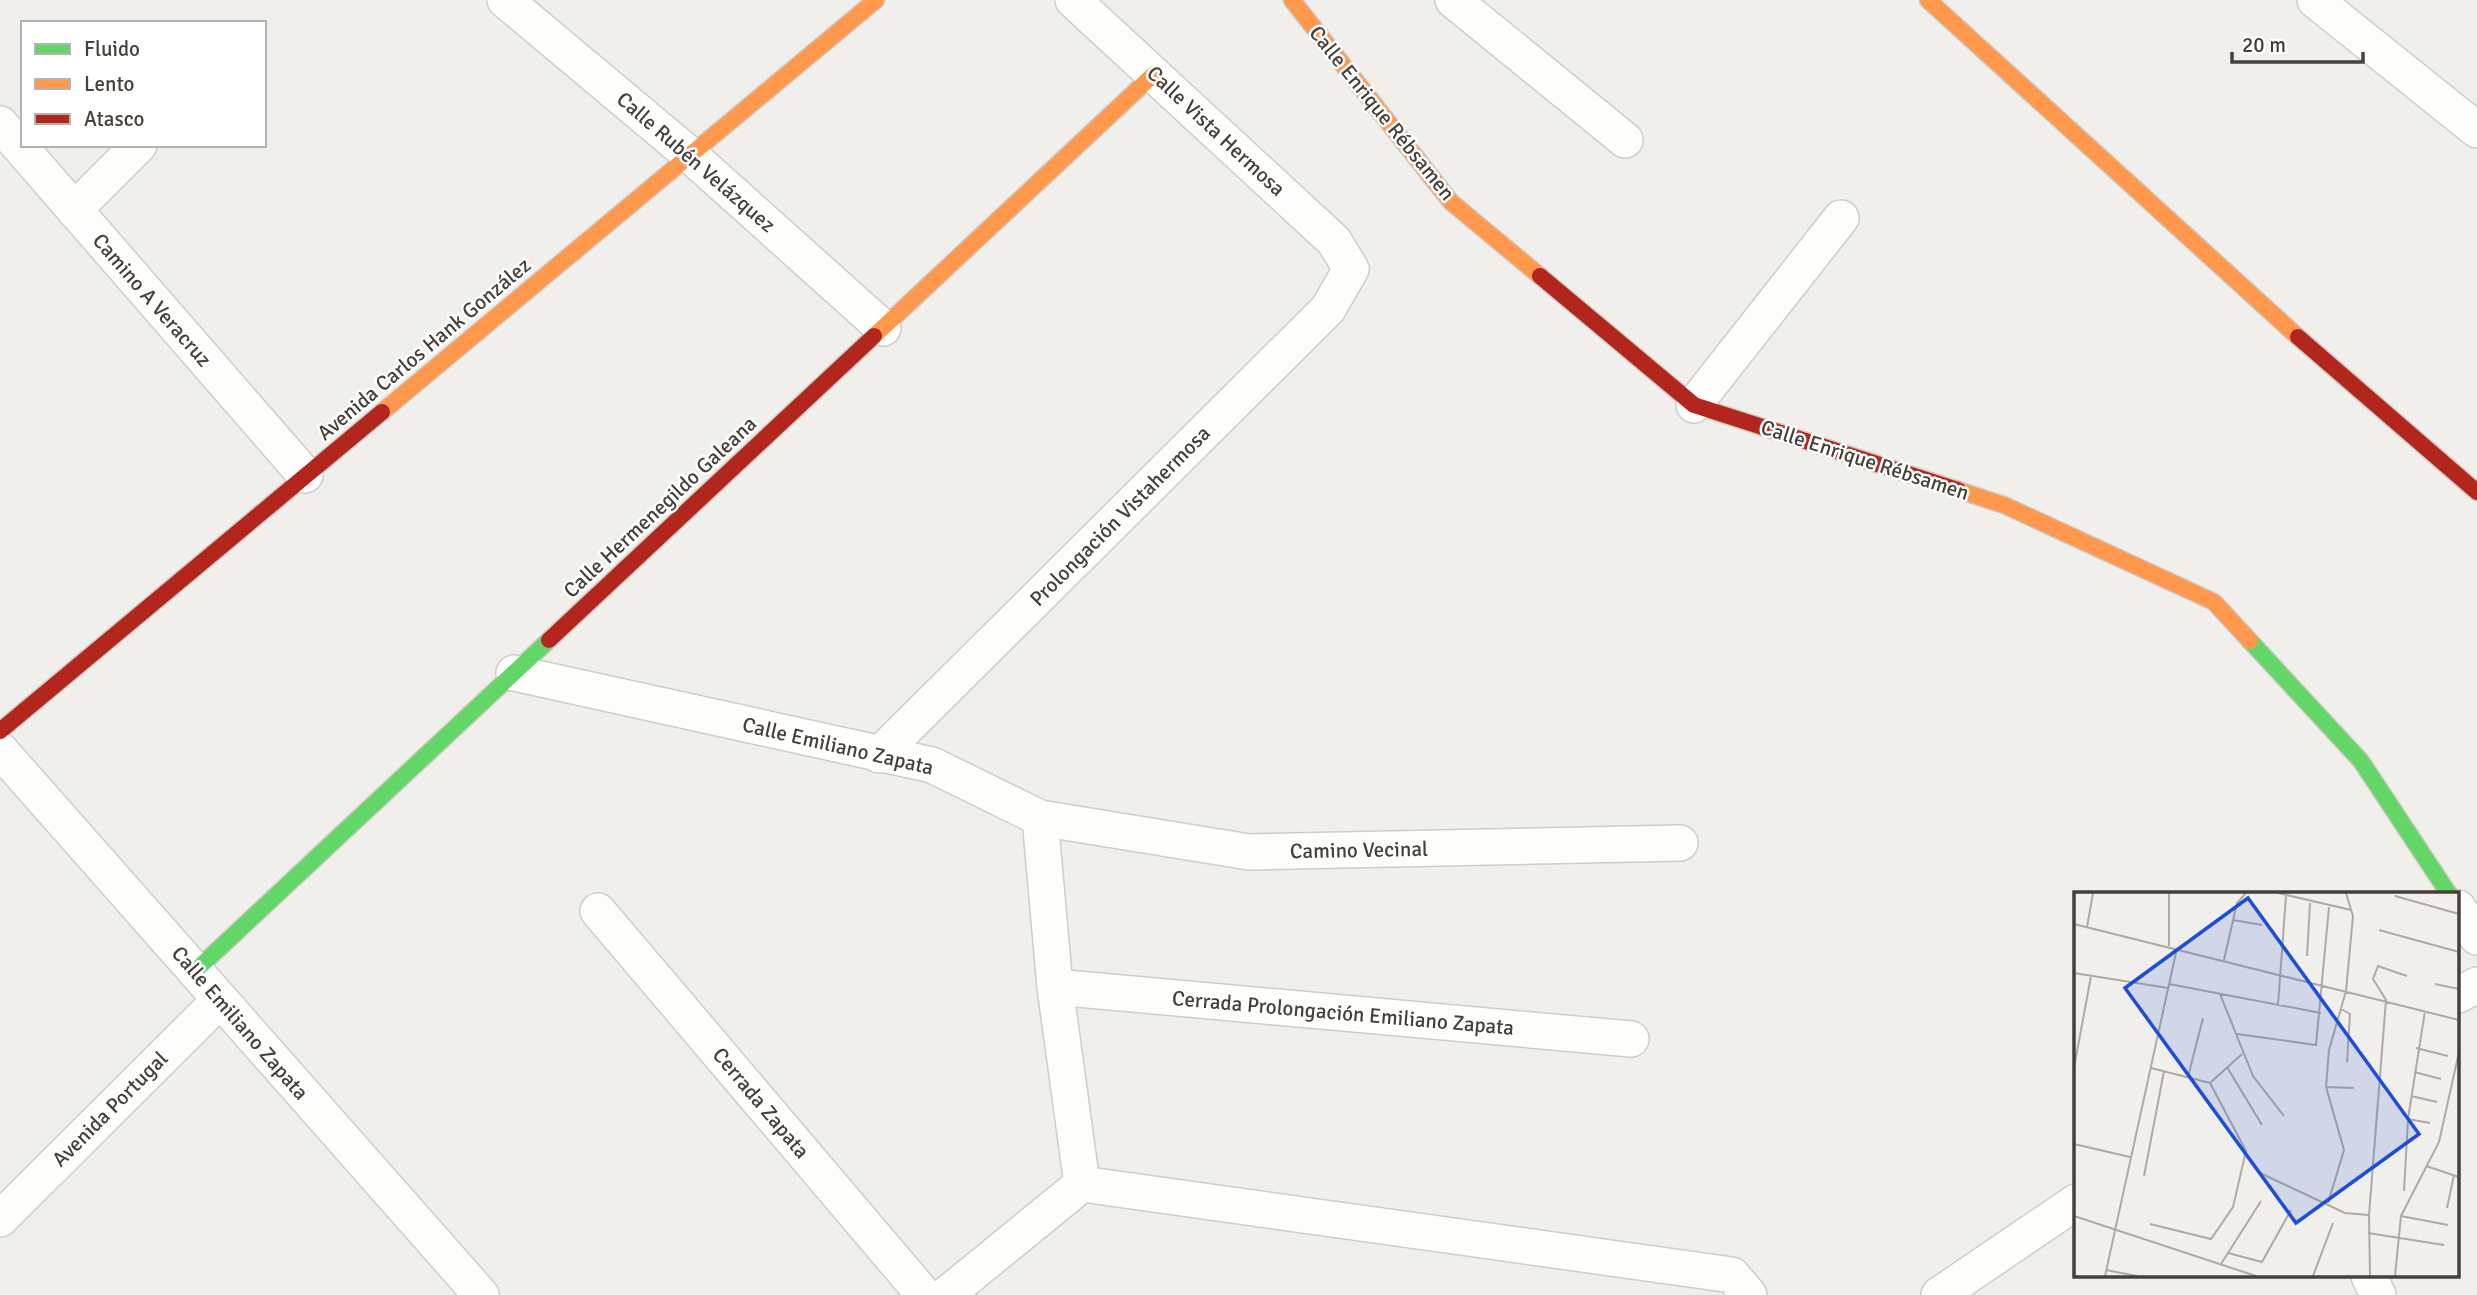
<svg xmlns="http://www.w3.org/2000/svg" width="2477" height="1295" font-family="Signika,sans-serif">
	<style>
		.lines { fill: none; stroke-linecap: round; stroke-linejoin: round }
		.street-casing { stroke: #cfcdc9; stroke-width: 38 }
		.fast-casing { stroke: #cfcbc3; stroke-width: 19 }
		.slow-casing { stroke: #cfcbc3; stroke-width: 19 }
		.jam-casing { stroke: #cfcbc3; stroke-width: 19 }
		.street { stroke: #fdfdfc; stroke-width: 35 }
		.fast { stroke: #63d668; stroke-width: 16 }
		.slow { stroke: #ff974d; stroke-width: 16 }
		.jam { stroke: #b3261e; stroke-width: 16 }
		.labels { text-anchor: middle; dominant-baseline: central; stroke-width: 5; stroke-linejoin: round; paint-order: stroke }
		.street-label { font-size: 21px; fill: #464038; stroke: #fff }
		.inset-road { fill: none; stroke: #ada9a3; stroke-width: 2 }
		.view { fill: #1d4ed8; fill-opacity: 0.15; stroke: #1d4ed8; stroke-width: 3.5 }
		.inset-edge { fill: none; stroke: #464038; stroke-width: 3.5 }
	</style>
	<rect width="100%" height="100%" fill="#f1efeb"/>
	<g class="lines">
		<g class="street-casing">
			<path id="street" d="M 505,0 L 690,155 L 883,328
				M 1453,0 L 1625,140
				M 2315,0 L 2477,130
				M 0,124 L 305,475
				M 74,210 L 139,145
				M 1694,405 L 1841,218
				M 514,673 L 932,765 L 1040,818 L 1249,852 L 1680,843
				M 0,750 L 481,1295
				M 879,755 L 1328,309 L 1351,269 L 1334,241 L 1073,0
				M 1040,818 L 1055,987 L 1082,1184
				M 2458,908 L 2477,937
				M 598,911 L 924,1295
				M 1055,987 L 1631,1039
				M 2458,995 L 2477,985
				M 1082,1184 L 1732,1275 L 1749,1295
				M 0,1219 L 220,1000
				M 2369,1276 L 2378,1295
				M 946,1295 L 1082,1184
				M 1939,1295 L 2076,1202"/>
		</g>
		<g class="fast-casing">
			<path id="fast" d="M 2250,641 L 2361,761 L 2449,894
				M 195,971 L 549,640"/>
		</g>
		<g class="slow-casing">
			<path id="slow" d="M 1292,0 L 1451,202 L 1540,276
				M 1928,0 L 2298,337
				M 874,336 L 1154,74
				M 382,412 L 876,0
				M 1958,490 L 2004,505 L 2214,602 L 2250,641"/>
		</g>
		<g class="jam-casing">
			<path id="jam" d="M 1540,276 L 1694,405 L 1958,490
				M 2298,337 L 2477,492
				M 549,640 L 874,336
				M 0,731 L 382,412"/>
		</g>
		<use href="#street" class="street"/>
		<use href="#fast" class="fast"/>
		<use href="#slow" class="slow"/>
		<use href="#jam" class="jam"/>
	</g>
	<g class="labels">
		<g class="street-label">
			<text transform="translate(1382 113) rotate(51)">Calle Enrique Rébsamen</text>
			<text transform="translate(1216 131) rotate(43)">Calle Vista Hermosa</text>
			<text transform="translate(696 162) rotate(41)">Calle Rubén Velázquez</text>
			<text transform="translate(152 300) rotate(49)">Camino A Veracruz</text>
			<text transform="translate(424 349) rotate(-40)">Avenida Carlos Hank González</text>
			<text transform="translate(1865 460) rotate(18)">Calle Enrique Rébsamen</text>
			<text transform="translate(660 507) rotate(-43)">Calle Hermenegildo Galeana</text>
			<text transform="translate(1120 516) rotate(-45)">Prolongación Vistahermosa</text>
			<text transform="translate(838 746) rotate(13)">Calle Emiliano Zapata</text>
			<text transform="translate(1359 850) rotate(-1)">Camino Vecinal</text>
			<text transform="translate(1343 1013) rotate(5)">Cerrada Prolongación Emiliano Zapata</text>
			<text transform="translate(240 1023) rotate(49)">Calle Emiliano Zapata</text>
			<text transform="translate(761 1103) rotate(50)">Cerrada Zapata</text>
			<text transform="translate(110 1109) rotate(-45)">Avenida Portugal</text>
		</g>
	</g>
	<g transform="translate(2074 892)">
		<rect width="385" height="385" fill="#f1efeb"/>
		<path class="inset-road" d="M 95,1 L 95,54M 204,1 L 277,18M 272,1 L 279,24 L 272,99M 321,4 L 385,22M 159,28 L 188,33M 0,32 L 385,128M 13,35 L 19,1M 305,38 L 385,60M 233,64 L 236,11M 150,68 L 163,11 L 172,1M 0,81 L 94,96M 95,92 L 247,121M 361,92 L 385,97M 146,102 L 179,184 L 210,224M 204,113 L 212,4M 267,117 L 276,122 L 273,170M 163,142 L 242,153 L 255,15M 342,156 L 374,164M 153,175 L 188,233M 0,176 L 17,84M 77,176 L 136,191M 340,180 L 367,187M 114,185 L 129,126M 136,191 L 168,162M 252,195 L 280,196M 337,204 L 363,210M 334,227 L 356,231M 0,252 L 56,265M 352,274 L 385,285M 184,280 L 271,321 L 295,323M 70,284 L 90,179M 330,299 L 334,227 L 351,119M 254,311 L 270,258 L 252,195 L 255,158 L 272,99M 373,316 L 380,283M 0,324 L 182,384M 327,324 L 374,333M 76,332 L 137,347 L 159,315 L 172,259 L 136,191M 294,341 L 370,353M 154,361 L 188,370 L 217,318M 147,372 L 187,309M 32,378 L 63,384M 31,384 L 103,56M 239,384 L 259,331M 296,384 L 295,323 L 312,108 L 299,87 L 304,74 L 333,84M 321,384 L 327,324 L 365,250 L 385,160"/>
		<path class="view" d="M 174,6 L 345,242 L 222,331 L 51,96 Z"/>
		<rect width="385" height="385" class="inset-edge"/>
	</g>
	<rect x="21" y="21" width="245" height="126" fill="#ffffff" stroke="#b5b3af" stroke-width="2"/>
	<rect x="35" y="44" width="35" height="10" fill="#63d668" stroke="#b5b3af" stroke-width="2"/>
	<text x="84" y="56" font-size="21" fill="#464038">Fluido</text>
	<rect x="35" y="79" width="35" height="10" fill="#ff974d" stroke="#b5b3af" stroke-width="2"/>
	<text x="84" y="91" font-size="21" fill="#464038">Lento</text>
	<rect x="35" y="114" width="35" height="10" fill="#b3261e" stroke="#b5b3af" stroke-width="2"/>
	<text x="84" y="126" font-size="21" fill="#464038">Atasco</text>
	<path d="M2232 52v10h131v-10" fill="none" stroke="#464038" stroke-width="3.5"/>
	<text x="2242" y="52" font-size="21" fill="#464038" stroke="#ffffff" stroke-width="5" paint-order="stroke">20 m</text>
</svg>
